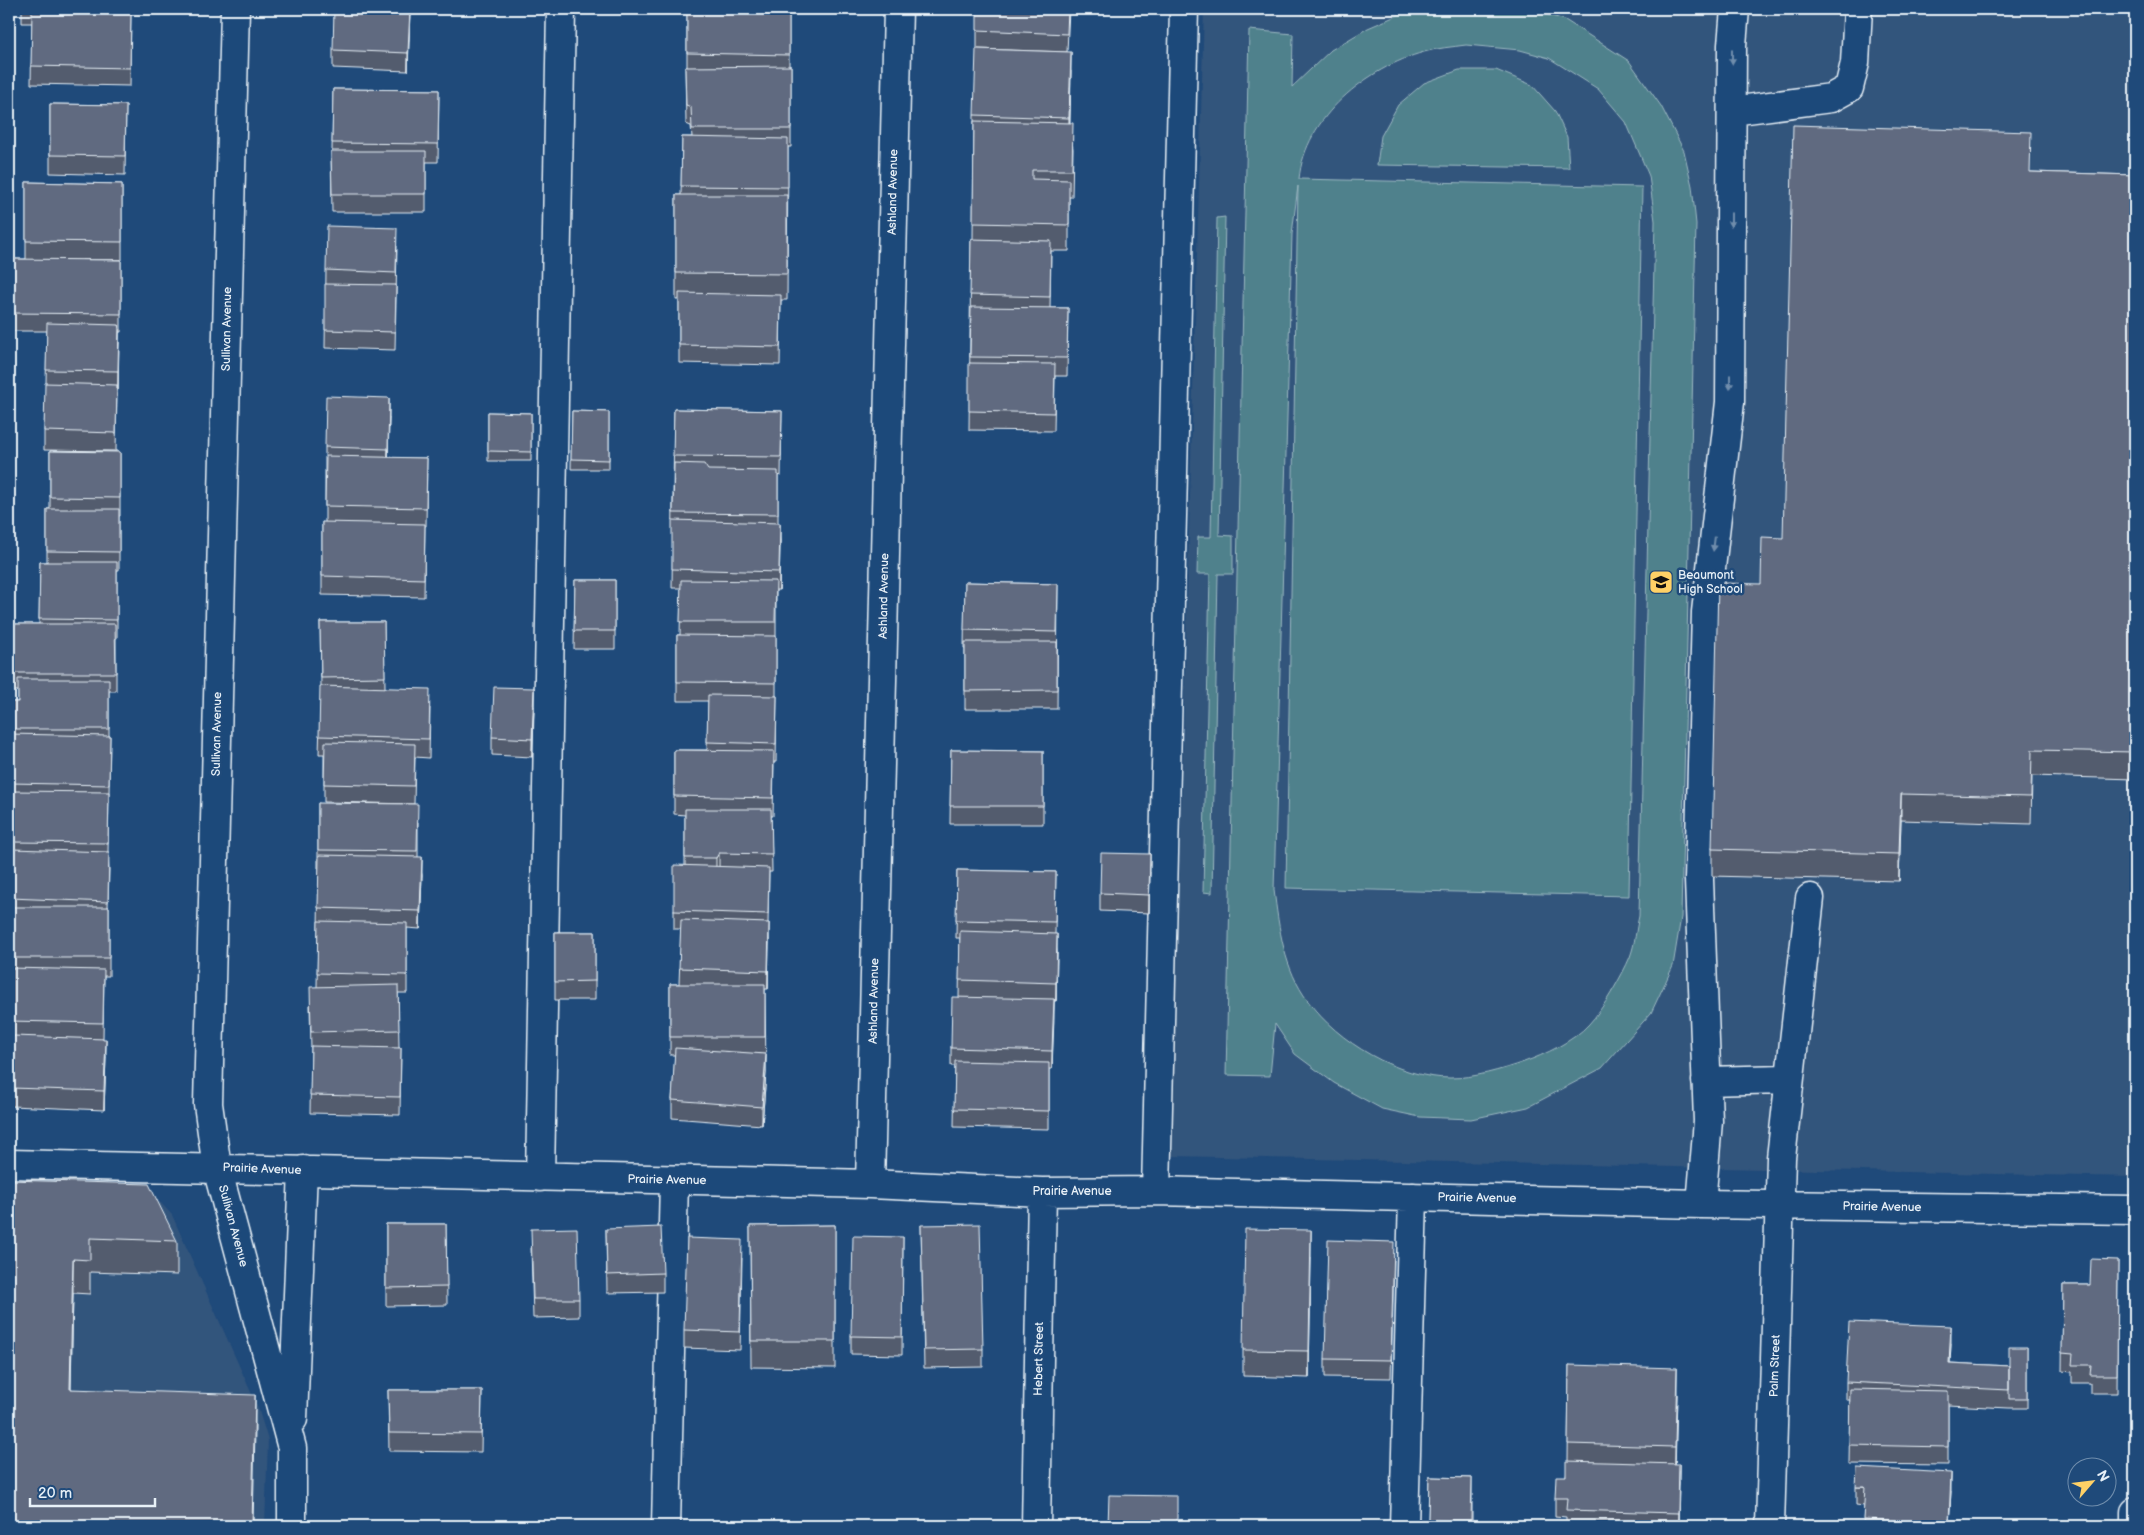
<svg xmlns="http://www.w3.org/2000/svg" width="2144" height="1535" font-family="'Balsamiq Sans',sans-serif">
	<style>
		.built { fill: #32547c }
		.green { fill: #4f818c; stroke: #9cb9c2; fill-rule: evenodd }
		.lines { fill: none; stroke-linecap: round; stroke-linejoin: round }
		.minor-casing { stroke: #e8f1f8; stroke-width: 31 }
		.minor { stroke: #1f4a7a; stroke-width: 28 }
		.wall { fill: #535c6e; stroke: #e8f1f8 }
		.shaded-wall { fill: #434b5a; stroke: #e8f1f8 }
		.building { fill: #606b80; stroke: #e8f1f8 }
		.oneway { fill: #6f8dac }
		.labels { text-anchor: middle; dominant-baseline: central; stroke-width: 5; stroke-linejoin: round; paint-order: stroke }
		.street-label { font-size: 12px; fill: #e8f1f8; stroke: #1f4a7a }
		.poi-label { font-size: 12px; fill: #e8f1f8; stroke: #1f4a7a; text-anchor: start }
	</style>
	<rect width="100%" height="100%" fill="#1f4a7a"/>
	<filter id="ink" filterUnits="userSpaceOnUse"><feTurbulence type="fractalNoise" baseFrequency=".02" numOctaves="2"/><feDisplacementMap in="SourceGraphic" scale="10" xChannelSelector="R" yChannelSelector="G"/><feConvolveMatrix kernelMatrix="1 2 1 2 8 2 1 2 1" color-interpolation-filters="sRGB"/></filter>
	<g filter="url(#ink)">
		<path class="built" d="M 1204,9 L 2135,9 L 2135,1177 L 1171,1156 Z
			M 9,1194 L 147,1198 L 161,1203 L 172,1215 L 258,1408 L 268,1440 L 265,1526 L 9,1526 Z"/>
		<path class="green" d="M 1412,9 L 1528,9 L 1565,20 L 1629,61 L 1661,106 L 1684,151 L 1692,186 L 1696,224 L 1681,917 L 1673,966 L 1651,1013 L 1602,1068 L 1528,1107 L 1471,1119 L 1420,1117 L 1382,1109 L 1334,1083 L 1295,1054 L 1275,1024 L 1270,1076 L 1226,1075 L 1249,30 L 1293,34 L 1292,87 L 1331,50 L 1368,28 ZM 1466,45 L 1520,50 L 1549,58 L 1598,89 L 1626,122 L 1649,176 L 1655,221 L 1639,916 C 1636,929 1635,944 1630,957 C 1622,976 1603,1009 1589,1024 C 1574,1041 1544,1055 1524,1062 C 1501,1070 1474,1078 1450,1078 C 1398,1078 1338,1042 1308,1001 C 1284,969 1279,929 1274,890 L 1292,234 L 1298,186 L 1286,888 L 1629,896 L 1642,187 L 1299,179 C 1305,117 1367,68 1424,52 C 1437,48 1452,47 1466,45 Z
			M 1459,70 L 1496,70 L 1532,85 L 1555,111 L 1567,137 L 1569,168 L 1377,165 L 1381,136 L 1398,105 L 1424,83 Z
			M 1225,217 L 1219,535 L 1233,536 L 1233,574 L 1218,574 L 1212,893 L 1203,892 L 1210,574 L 1197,574 L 1198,537 L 1211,537 L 1217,218 Z"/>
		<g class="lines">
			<g class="minor-casing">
				<path id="minor" d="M 235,9 L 208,1104 L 217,1168 L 292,1448 L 292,1526
					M 1732,111 L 1831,98 L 1849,88 L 1855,63 L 1858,9
					M 1706,1081 L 1789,1079
					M 9,1164 L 870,1184 L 1042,1192 L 1156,1191 L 1701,1204 L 2135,1210
					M 540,1177 L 561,9
					M 870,1184 L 898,9
					M 1156,1191 L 1184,9
					M 1701,1204 L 1708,1121 L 1699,880 L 1706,612 L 1730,402 L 1732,45 L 1735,9
					M 293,1419 L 303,1170
					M 666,1526 L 674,1180
					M 1036,1526 L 1042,1192
					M 1404,1526 L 1413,1197
					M 1770,1526 L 1781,1158 L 1810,898
					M 2135,1526 L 2135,1512"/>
			</g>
			<use href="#minor" class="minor"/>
		</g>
		<path class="wall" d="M 22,9 L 129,9 L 129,11 L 131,11 L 130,86 L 31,84 L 32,23 L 22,23 Z
			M 410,9 L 408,71 L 333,68 L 333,50 Z
			M 681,9 L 789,9 L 789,66 L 791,66 L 791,147 L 788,147 L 787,300 L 781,300 L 780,365 L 679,363 L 679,300 L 676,300 L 676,195 L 681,195 L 682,137 L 692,137 L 691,126 L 686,124 L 685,67 L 687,67 L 687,13 L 681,13 Z
			M 1069,9 L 1067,52 L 977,49 L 977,30 Z
			M 1071,71 L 1070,123 L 1073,149 L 1072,197 L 1069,197 L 1069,251 L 1051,251 L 1050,308 L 1068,308 L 1067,376 L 1055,376 L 1054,431 L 969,430 L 971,239 L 973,239 L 974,115 Z
			M 333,89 L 439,90 L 438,162 L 426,162 L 426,212 L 332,212 L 331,151 L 332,151 Z
			M 50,104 L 126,105 L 125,175 L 50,173 Z
			M 2031,172 L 2135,175 L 2135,779 L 2032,776 L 2031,824 L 1901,820 L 1899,881 L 1712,876 L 1712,849 L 1761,584 L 1783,538 Z
			M 26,182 L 122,184 L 122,260 L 82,260 L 121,260 L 121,332 L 119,332 L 118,390 L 117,390 L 116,451 L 44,450 L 44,431 L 46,383 L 47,331 L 9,331 L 9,259 L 26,259 Z
			M 397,246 L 395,350 L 325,348 L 326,270 Z
			M 674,409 L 782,411 L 781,476 L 778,475 L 778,523 L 780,541 L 779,590 L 776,590 L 776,696 L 777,696 L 776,762 L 774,762 L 773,816 L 771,816 L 772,872 L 769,872 L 768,923 L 769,942 L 768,989 L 765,989 L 766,1073 L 762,1125 L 672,1118 L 672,1100 L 675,1055 L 670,1055 L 670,984 L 679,984 L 681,929 L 674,929 L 674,911 L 685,865 L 685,815 L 674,814 L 674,750 L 707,750 L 708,701 L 677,701 L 677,635 L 680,635 L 681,588 L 672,588 Z
			M 572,411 L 609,412 L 609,469 L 571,469 Z
			M 488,412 L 531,413 L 531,461 L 488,461 Z
			M 389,417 L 388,458 L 427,458 L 426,526 L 425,526 L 424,597 L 322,595 L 322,522 L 325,523 L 325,447 Z
			M 50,451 L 120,452 L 120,516 L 119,516 L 119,570 L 117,570 L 117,638 L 116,638 L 116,691 L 109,691 L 109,736 L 110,736 L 108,852 L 109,870 L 108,907 L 109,907 L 109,976 L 104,976 L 103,1038 L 106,1057 L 104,1110 L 11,1106 L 13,1039 L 9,1039 L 9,907 L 10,907 L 12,861 L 11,861 L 11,839 L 9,839 L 9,804 L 12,804 L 12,801 L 10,801 L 10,784 L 9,784 L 9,702 L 18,702 L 18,691 L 9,691 L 9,624 L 39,624 L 40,562 L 47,562 L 47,509 L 50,509 Z
			M 575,580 L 615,580 L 615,649 L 574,649 Z
			M 965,582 L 1058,584 L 1057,709 L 965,709 L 965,648 L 964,648 Z
			M 320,622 L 384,622 L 385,688 L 430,708 L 429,758 L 415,757 L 414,804 L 324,802 L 324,754 L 319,754 L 321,686 Z
			M 534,706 L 532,757 L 492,755 L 492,737 Z
			M 951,750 L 1043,751 L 1043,824 L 950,824 Z
			M 318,803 L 418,822 L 418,857 L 422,875 L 420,929 L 407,928 L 407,993 L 398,993 L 399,1048 L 401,1048 L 400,1115 L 310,1113 L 311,1050 L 310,1005 L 317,987 L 319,868 L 318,868 Z
			M 957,870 L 1056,872 L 1055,934 L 1057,952 L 1056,1001 L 1054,1001 L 1052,1069 L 1049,1069 L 1049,1129 L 954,1127 L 955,1066 L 951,1066 L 951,1048 L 959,997 L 960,938 L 956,938 Z
			M 1150,872 L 1149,913 L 1100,911 L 1100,893 Z
			M 555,932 L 595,932 L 595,1000 L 555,1000 Z
			M 9,1180 L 177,1241 L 177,1275 L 90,1272 L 90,1294 L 73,1293 L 71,1389 L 255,1429 L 9,1526 Z
			M 386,1224 L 446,1224 L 447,1305 L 386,1306 Z
			M 835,1225 L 835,1368 L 751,1367 L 750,1226 Z
			M 921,1225 L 983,1349 L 983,1367 L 924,1368 Z
			M 606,1229 L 663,1273 L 663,1292 L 607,1293 Z
			M 903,1237 L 902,1355 L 851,1354 L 851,1336 Z
			M 531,1247 L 579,1299 L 579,1317 L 533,1318 Z
			M 1311,1257 L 1309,1378 L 1243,1376 L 1243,1350 Z
			M 742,1258 L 740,1350 L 684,1348 L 684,1330 Z
			M 1394,1260 L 1391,1378 L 1325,1377 L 1325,1359 Z
			M 2118,1260 L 2117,1393 L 2090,1393 L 2090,1383 L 2072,1383 L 2072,1372 L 2062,1371 L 2063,1285 L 2090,1285 Z
			M 1951,1344 L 1950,1363 L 2009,1366 L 2027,1347 L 2027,1408 L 2009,1408 L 1948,1405 L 1948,1465 L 1849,1464 L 1850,1400 L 1846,1400 L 1846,1382 Z
			M 1569,1365 L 1677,1394 L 1675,1464 L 1679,1482 L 1678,1522 L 1680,1526 L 1566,1526 L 1566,1517 L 1555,1516 L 1555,1498 L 1566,1476 L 1568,1461 Z
			M 388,1390 L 482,1390 L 481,1452 L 389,1451 Z
			M 1429,1477 L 1472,1478 L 1472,1526 L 1428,1526 Z
			M 1856,1487 L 1951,1491 L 1949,1526 L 1856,1526 L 1863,1526 L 1864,1506 L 1856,1505 Z"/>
		<path class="shaded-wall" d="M 410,9 L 408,71 L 408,53 Z
			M 1071,52 L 1071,71 L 1069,137 L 1069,118 Z
			M 119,325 L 119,343 L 118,390 L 118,371 Z
			M 389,398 L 389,417 L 388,467 L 388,449 Z
			M 780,523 L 780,541 L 779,590 L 779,572 Z
			M 534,688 L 534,706 L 532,757 L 532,739 Z
			M 1901,794 L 1901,820 L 1899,881 L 1899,854 Z
			M 719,853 L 719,872 L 716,876 L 716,858 Z
			M 1150,854 L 1150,872 L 1149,913 L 1149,895 Z
			M 422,857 L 422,875 L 420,929 L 420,911 Z
			M 769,923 L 769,942 L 768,989 L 768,971 Z
			M 1057,934 L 1057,952 L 1056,1001 L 1056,983 Z
			M 1054,999 L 1054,1018 L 1052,1069 L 1052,1051 Z
			M 106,1039 L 106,1057 L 104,1110 L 104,1091 Z
			M 766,1054 L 766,1073 L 762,1125 L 762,1107 Z
			M 1311,1230 L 1311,1257 L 1309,1378 L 1309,1351 Z
			M 73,1259 L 73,1293 L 70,1424 L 70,1389 Z
			M 1951,1326 L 1951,1344 L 1949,1381 L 1949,1363 Z
			M 1677,1368 L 1677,1394 L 1675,1473 L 1675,1447 Z
			M 255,1395 L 255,1429 L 253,1526 L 252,1526 Z
			M 1679,1464 L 1679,1482 L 1678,1526 L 1678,1513 Z
			M 1951,1473 L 1951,1491 L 1949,1526 Z"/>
		<path class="building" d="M 334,9 L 410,9 L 408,53 L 333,50 Z
			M 687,9 L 789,9 L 789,55 L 687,53 Z
			M 977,9 L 1068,9 L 1067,34 L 977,30 Z
			M 32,10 L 131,11 L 130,68 L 31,66 Z
			M 976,49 L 1071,52 L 1069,118 L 974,115 Z
			M 791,66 L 791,129 L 692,129 L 691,107 L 686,105 L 685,67 Z
			M 333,89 L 439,90 L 438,144 L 332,143 Z
			M 50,104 L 126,105 L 125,156 L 50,155 Z
			M 974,121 L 1073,123 L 1072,170 L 1032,170 L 1032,179 L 1069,180 L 1069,225 L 973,223 Z
			M 1793,125 L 2031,132 L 2030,172 L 2135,175 L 2135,752 L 2032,750 L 2031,797 L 1901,794 L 1899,854 L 1712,849 L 1718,583 L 1761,584 L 1762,537 L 1783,538 Z
			M 682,137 L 788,139 L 788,187 L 681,186 Z
			M 331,151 L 426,151 L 426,194 L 332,194 Z
			M 26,182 L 122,184 L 122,242 L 26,241 Z
			M 676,195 L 787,195 L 787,274 L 676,273 Z
			M 327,226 L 397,228 L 396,273 L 326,270 Z
			M 971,239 L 1051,241 L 1050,297 L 970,295 Z
			M 9,259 L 121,260 L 121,314 L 9,313 Z
			M 325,284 L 396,285 L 395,332 L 325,330 Z
			M 679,293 L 781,295 L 780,347 L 679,345 Z
			M 971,307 L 1068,308 L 1067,358 L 970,357 Z
			M 47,323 L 119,325 L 118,371 L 46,370 Z
			M 969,363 L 1055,364 L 1054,413 L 969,411 Z
			M 45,383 L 117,385 L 116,433 L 44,431 Z
			M 326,396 L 389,398 L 388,449 L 325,447 Z
			M 674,409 L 782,411 L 781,457 L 673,456 Z
			M 572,411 L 609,412 L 609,460 L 571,459 Z
			M 488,412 L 531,413 L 531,452 L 488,451 Z
			M 50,451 L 120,452 L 120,498 L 50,497 Z
			M 326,456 L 427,458 L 426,508 L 325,506 Z
			M 674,463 L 704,464 L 708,470 L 778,471 L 778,514 L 673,513 Z
			M 47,509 L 119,509 L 119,552 L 47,551 Z
			M 672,520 L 780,523 L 779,572 L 672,569 Z
			M 322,522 L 425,524 L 424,579 L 322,576 Z
			M 40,562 L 117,562 L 117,620 L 39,619 Z
			M 575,580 L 615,580 L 615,631 L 574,631 Z
			M 681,580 L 776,581 L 775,622 L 680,622 Z
			M 965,582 L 1058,584 L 1057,632 L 964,630 Z
			M 320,622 L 384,622 L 385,677 L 321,678 Z
			M 9,624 L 115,624 L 116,673 L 9,673 Z
			M 677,635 L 776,636 L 776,683 L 677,682 Z
			M 965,642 L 1057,642 L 1057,690 L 965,691 Z
			M 18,679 L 109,679 L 109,729 L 9,729 L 9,702 L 18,702 Z
			M 320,686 L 430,689 L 429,739 L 319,736 Z
			M 494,687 L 534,688 L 532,739 L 492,737 Z
			M 708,695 L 777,696 L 776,744 L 707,742 Z
			M 9,734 L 110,736 L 109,785 L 10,783 L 10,766 L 9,766 Z
			M 325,742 L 415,744 L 414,786 L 324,784 Z
			M 674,750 L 774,751 L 773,798 L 674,796 Z
			M 951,750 L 1043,751 L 1043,806 L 950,806 Z
			M 12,791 L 109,792 L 108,843 L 11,842 L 11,821 L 9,821 L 9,804 L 12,804 Z
			M 318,803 L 418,804 L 417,851 L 318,850 Z
			M 685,809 L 771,809 L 772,854 L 719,853 L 716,858 L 685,858 Z
			M 12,849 L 109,852 L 108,902 L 10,898 Z
			M 1101,853 L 1150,854 L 1149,895 L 1100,893 Z
			M 319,855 L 422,857 L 420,911 L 318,908 Z
			M 674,865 L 769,868 L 768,914 L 674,911 Z
			M 957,870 L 1056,872 L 1055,922 L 956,920 Z
			M 9,907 L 109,907 L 109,958 L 9,958 Z
			M 681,920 L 769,923 L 768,971 L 679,968 Z
			M 318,921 L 407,923 L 407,975 L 317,973 Z
			M 960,931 L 1057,934 L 1056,983 L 959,980 Z
			M 555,932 L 595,932 L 595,981 L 555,982 Z
			M 9,968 L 104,970 L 103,1023 L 9,1021 Z
			M 670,984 L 765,984 L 765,1037 L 670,1037 Z
			M 398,985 L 399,1030 L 311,1032 L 310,987 Z
			M 952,997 L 1054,999 L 1052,1051 L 951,1048 Z
			M 13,1036 L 106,1039 L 104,1091 L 11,1088 Z
			M 311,1046 L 401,1048 L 400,1097 L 310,1095 Z
			M 675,1048 L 766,1054 L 762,1107 L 672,1100 Z
			M 955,1061 L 1049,1063 L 1049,1111 L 954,1109 Z
			M 9,1180 L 149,1184 L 177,1241 L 90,1238 L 90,1260 L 73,1259 L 70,1389 L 255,1395 L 252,1526 L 9,1526 Z
			M 386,1224 L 446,1224 L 447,1287 L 386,1288 Z
			M 980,1224 L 983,1349 L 924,1350 L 921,1225 Z
			M 835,1225 L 835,1341 L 751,1341 L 750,1226 Z
			M 661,1227 L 663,1273 L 607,1275 L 606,1229 Z
			M 577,1228 L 579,1299 L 533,1299 L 531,1229 Z
			M 1245,1229 L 1311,1230 L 1309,1351 L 1243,1350 Z
			M 853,1236 L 903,1237 L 902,1337 L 851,1336 Z
			M 687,1238 L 742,1240 L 740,1332 L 684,1330 Z
			M 1328,1240 L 1394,1242 L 1391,1360 L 1325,1359 Z
			M 2091,1259 L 2118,1260 L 2117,1375 L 2090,1375 L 2091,1365 L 2072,1365 L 2073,1354 L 2062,1353 L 2063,1285 L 2090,1285 Z
			M 1849,1322 L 1951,1326 L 1949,1363 L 2009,1366 L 2009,1390 L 1846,1382 Z
			M 2009,1347 L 2027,1347 L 2027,1399 L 2009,1399 Z
			M 1569,1365 L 1677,1368 L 1675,1447 L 1568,1444 Z
			M 1850,1389 L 1948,1391 L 1948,1447 L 1849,1445 Z
			M 388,1390 L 482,1390 L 481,1434 L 389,1433 Z
			M 1566,1461 L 1679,1464 L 1678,1513 L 1566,1510 L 1567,1498 L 1555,1498 L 1556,1476 L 1566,1476 Z
			M 1857,1468 L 1951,1473 L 1949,1523 L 1863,1519 L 1865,1487 L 1856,1487 Z
			M 1429,1477 L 1472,1478 L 1471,1521 L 1428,1520 Z
			M 1109,1495 L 1177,1496 L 1177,1526 L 1108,1526 Z
			M 1579,1522 L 1680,1522 L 1680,1526 L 1579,1526 Z"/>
		<defs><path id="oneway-solid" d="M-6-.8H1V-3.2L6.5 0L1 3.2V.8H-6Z" transform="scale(1.25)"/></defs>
		<g class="oneway">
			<use href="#oneway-solid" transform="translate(1732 57) rotate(90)"/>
			<use href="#oneway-solid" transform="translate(1731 220) rotate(90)"/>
			<use href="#oneway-solid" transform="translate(1730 382) rotate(90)"/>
			<use href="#oneway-solid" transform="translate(1714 544) rotate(97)"/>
		</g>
	</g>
	<defs>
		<g id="school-square" transform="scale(1.25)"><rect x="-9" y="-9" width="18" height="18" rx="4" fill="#ffd166" stroke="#1f4a7a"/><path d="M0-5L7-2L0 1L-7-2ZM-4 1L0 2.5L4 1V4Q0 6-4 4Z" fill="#111"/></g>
	</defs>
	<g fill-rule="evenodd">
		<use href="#school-square" x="1661" y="582"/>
	</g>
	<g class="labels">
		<g class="street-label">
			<text transform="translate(893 192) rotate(-89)">Ashland Avenue</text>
			<text transform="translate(227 329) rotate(-89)">Sullivan Avenue</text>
			<text transform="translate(884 596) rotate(-89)">Ashland Avenue</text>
			<text transform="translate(217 734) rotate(-89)">Sullivan Avenue</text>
			<text transform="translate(874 1001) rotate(-89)">Ashland Avenue</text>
			<text transform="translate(262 1169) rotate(2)">Prairie Avenue</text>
			<text transform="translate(667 1180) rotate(1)">Prairie Avenue</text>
			<text x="1072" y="1191">Prairie Avenue</text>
			<text transform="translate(1477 1198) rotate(1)">Prairie Avenue</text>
			<text transform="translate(1882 1207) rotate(1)">Prairie Avenue</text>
			<text transform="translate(233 1226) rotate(75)">Sullivan Avenue</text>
			<text transform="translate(1039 1359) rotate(-89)">Hebert Street</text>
			<text transform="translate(1775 1366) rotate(-88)">Palm Street</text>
		</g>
		<g class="poi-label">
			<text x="1678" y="575">Beaumont<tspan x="1678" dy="14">High School</tspan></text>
		</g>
	</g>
	<rect width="2144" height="1535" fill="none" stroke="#1f4a7a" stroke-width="30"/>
	<rect x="15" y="15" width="2114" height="1505" fill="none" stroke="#e8f1f8" stroke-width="2" filter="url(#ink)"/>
	<g transform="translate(2092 1482) rotate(62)"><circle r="24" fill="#1f4a7a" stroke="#6f8dac"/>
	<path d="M0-4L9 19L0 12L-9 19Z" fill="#ffd166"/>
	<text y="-8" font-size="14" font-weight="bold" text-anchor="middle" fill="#e8f1f8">N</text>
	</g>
	<path d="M30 1498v8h125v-8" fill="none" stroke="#e8f1f8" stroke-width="2.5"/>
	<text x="38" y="1498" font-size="15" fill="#e8f1f8" stroke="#1f4a7a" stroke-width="4" paint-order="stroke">20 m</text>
</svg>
